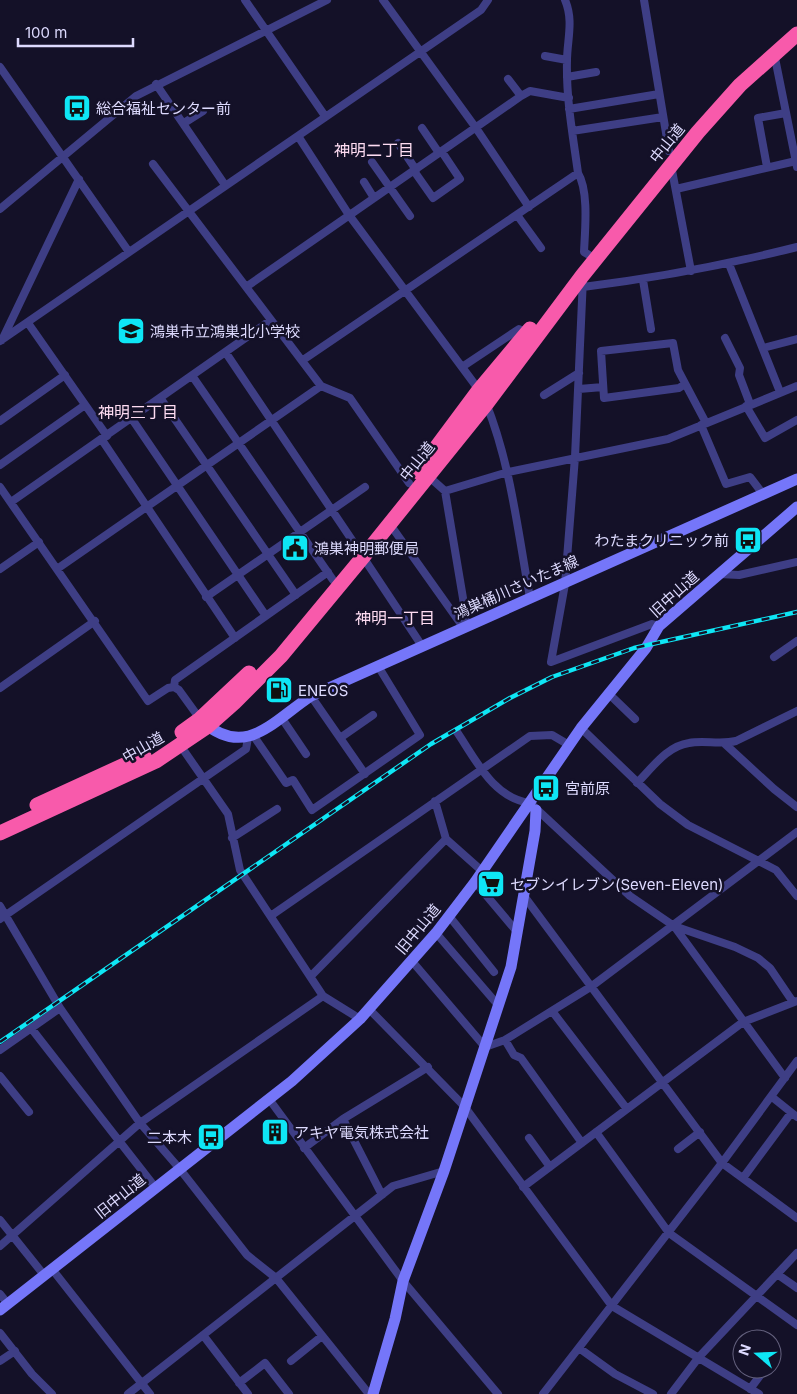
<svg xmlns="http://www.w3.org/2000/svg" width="797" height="1394" font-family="Inter,'Noto Sans JP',sans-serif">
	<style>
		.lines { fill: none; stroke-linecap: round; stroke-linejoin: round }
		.street { stroke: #3e3e85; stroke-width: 8 }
		.secondary { stroke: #7576f9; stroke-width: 11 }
		.highway { stroke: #f85aab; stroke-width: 15 }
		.rail-casing { stroke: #0ee6f5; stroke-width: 4.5 }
		.rail { stroke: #141128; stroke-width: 2.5; stroke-dasharray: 8; stroke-linecap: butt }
		.labels { text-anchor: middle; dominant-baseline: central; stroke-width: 5; stroke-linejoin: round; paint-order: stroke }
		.poi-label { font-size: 15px; fill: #dddafe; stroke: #141128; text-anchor: start }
		.street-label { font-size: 15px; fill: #dddafe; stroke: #141128 }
		.neighbourhood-label { font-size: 16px; fill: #fedcf2; stroke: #141128 }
	</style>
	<rect width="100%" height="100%" fill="#141128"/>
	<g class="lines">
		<path class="street" d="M 245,0 L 325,116
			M 383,0 L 476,128 L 529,207
			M 565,0 C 574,21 567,40 567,61 C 566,99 573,136 578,173 C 589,191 585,230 584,252 L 589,255
			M 644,0 L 669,151
			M 774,53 L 797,167
			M 545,56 L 567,60
			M 0,67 L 129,252
			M 567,77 L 596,72
			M 508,79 L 521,96
			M 156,84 L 225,185
			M 569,109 L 659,94
			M 184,123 L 203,111
			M 422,128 L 439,153
			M 572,131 L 663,117
			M 298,136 L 349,215 L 479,390
			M 398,143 L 416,170
			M 372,162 L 410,216
			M 153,164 L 321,386 L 350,398 L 409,483
			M 671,165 L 691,271
			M 767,167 L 758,118 L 786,113
			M 414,171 L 433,198 L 460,179 L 442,152
			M 364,182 L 374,198
			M 676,189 L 796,161
			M 0,209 L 136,96 L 327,0
			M 517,215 L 541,248
			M 729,264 L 780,392
			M 583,278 L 575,457 L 565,584 L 551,662 L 652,624 L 659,626
			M 643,280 L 651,329
			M 246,287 L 521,96 L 530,91 L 569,98
			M 583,287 C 656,278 726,265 797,247
			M 28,323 L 107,436
			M 725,338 L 740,368 L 739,375 L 750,404
			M 2,340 L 79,179
			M 0,341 L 481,10 L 488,0
			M 763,348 L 797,339
			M 226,353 L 358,549
			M 303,360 L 578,173
			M 462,367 L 519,329 L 527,333
			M 193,377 L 333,580
			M 685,384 L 679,388 L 604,398 L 601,351 L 673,343 L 678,370 L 706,423
			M 579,389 L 603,387
			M 544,395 L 579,373
			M 161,399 L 296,595
			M 486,403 C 511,465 518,533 530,598
			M 746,406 L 765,438 L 797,420
			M 132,419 L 266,616
			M 0,421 L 65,375
			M 701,425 L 726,484 L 750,477 L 763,494
			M 102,440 L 235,638
			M 0,465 L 85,405
			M 427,475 L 445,491 L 466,616 L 463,627
			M 0,487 L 148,701 L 168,688 L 174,687 L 175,680 L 328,572
			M 445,491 L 508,472 L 668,439 L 797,386
			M 11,502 L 271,320
			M 389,523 L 463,627
			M 363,557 L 422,646
			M 0,569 L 39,542
			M 57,569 L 321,386
			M 719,574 L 739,575 L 797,562
			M 206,597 L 365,487
			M 774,657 L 797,641
			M 174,687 L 179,690 L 200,719
			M 0,688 L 95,621
			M 608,693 L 635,719
			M 311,696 L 365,774
			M 281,717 L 306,754
			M 581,728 L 660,804 L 688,825 L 776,870 L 797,896
			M 457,732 C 476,760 493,798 530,803 L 630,896 L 674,926 L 735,947 L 758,958 L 770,968 L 793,1002
			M 253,735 L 286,783 L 293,780 L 312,810 L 420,735 L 378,666
			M 340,738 L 373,715
			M 725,744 L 774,789 L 797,807
			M 180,745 L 228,814 L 240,870 L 323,996 L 360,1019
			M 637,783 C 652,768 667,746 689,743 C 704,740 720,745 736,741 L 797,711
			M 435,801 L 446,839 L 482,871
			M 232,838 L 277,809
			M 475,882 L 518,933
			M 524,896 L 722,1163 L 797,1218
			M 0,906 L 60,1008 L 140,1123 L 179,1168 L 247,1255 L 276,1278 L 369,1394
			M 272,915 L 530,736 L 552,735 L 569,745
			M 449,916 L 494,972
			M 0,919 L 246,749 L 248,738
			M 674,926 L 785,1078
			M 436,933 L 498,1005
			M 411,960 L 485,1047 L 505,1040 L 592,986 L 797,832
			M 311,976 L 446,839
			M 369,1009 L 464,1106 L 612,1306 L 759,1394
			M 552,1011 L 627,1109
			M 31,1028 L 155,1187
			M 505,1040 L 514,1055 L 521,1058 L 582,1143
			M 0,1050 L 60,1008
			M 0,1076 L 29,1112
			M 772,1097 L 797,1117
			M 269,1099 L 403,1281 L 498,1394
			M 343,1119 L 382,1195
			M 596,1132 L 669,1233 L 797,1325
			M 529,1138 L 550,1167
			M 304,1148 L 343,1119 L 428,1067
			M 678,1149 L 700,1132
			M 743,1178 L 791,1113
			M 523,1187 L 743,1022 L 797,1001
			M 0,1220 L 44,1275
			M 0,1246 L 140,1123 L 323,996
			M 52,1269 L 150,1394
			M 777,1274 L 797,1288
			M 0,1294 L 8,1304
			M 0,1333 L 32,1374 L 52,1394
			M 203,1335 L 248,1394
			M 579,1348 L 615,1374 L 653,1394
			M 772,1359 L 773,1357
			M 0,1361 L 15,1351
			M 291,1361 L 322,1336
			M 239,1383 L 265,1363 L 289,1394
			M 750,1389 L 765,1369
			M 128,1394 L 393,1186 L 444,1171
			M 543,1394 L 722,1163 L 797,1061
			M 671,1394 L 699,1357 L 797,1253"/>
		<path class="secondary" d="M 203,722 C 246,759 273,721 311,696 L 797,479
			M 0,1310 L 292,1081 L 360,1019 L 436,933 L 475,882 L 581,728 L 646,648 L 659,626 L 797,507
			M 373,1394 L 395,1319 L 403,1281 L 444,1171 L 511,967 L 535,831 L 536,810"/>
		<path class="highway" d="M 418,472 L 479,390 L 530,329
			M 182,732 L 200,719 L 249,673
			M 37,805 L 144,756
			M 0,833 L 156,761 L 208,726 L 234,703 L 281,656 L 363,557 L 487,403 L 582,276 L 698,132 L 740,85 L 797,34"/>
		<g class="rail-casing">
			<path id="rail" d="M 0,1042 L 431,744 L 510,698 L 552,677 L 634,648 L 797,612"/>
		</g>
		<use href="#rail" class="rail"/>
	</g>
	<defs>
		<g id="bus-square" transform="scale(1.4375)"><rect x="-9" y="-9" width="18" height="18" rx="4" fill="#0ee6f5" stroke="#141128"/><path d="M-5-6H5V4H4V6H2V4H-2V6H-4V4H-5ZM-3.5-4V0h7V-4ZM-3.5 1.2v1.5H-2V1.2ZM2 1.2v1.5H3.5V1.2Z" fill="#111"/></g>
		<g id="school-square" transform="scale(1.4375)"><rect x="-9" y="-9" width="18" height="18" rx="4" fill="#0ee6f5" stroke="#141128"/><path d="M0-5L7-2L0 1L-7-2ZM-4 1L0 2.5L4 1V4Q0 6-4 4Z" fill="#111"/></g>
		<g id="civic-square" transform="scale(1.4375)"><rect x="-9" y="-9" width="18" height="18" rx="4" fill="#0ee6f5" stroke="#141128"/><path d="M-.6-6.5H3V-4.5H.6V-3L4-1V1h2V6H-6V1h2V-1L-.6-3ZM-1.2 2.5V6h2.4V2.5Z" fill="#111"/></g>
		<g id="fuel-square" transform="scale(1.4375)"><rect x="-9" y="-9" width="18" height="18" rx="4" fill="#0ee6f5" stroke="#141128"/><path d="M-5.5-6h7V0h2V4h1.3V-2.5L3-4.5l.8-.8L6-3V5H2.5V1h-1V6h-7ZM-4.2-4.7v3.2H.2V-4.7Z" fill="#111"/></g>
		<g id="supermarket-square" transform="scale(1.4375)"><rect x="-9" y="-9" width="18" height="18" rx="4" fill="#0ee6f5" stroke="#141128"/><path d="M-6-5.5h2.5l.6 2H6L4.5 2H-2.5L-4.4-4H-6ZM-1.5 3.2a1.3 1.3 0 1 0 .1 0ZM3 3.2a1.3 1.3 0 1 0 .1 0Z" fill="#111"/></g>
		<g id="building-square" transform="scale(1.4375)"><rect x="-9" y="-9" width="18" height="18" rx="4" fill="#0ee6f5" stroke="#141128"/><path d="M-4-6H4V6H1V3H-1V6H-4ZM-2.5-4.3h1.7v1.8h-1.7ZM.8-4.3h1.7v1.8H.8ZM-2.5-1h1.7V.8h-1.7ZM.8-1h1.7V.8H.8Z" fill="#111"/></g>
	</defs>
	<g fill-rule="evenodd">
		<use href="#bus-square" x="77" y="108"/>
		<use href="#school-square" x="131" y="331"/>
		<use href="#bus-square" x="748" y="540"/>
		<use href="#civic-square" x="295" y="548"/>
		<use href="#fuel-square" x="279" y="690"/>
		<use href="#bus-square" x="546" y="788"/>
		<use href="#supermarket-square" x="491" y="884"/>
		<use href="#building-square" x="275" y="1132"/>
		<use href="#bus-square" x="211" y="1137"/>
	</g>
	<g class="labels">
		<g class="poi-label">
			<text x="96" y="108">総合福祉センター前</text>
			<text x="150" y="331">鴻巣市立鴻巣北小学校</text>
			<text x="729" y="540" text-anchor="end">わたまクリニック前</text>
			<text x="314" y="548">鴻巣神明郵便局</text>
			<text x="298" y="690">ENEOS</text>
			<text x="565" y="788">宮前原</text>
			<text x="510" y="884">セブンイレブン(Seven-Eleven)</text>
			<text x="294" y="1132">アキヤ電気株式会社</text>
			<text x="192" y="1137" text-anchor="end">二本木</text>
		</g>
		<g class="street-label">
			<text transform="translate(667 143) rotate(-51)">中山道</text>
			<text transform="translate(417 461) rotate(-51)">中山道</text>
			<text transform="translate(516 587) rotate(-24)">鴻巣桶川さいたま線</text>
			<text transform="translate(674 594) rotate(-42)">旧中山道</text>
			<text transform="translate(143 747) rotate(-30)">中山道</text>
			<text transform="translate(418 929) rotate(-50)">旧中山道</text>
			<text transform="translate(120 1196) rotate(-39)">旧中山道</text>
		</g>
		<g class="neighbourhood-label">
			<text x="374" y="150">神明二丁目</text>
			<text x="138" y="412">神明三丁目</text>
			<text x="395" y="618">神明一丁目</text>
		</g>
	</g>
	<g transform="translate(757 1354) rotate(289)"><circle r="24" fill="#141128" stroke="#64617e"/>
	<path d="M0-4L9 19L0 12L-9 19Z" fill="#0ee6f5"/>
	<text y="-8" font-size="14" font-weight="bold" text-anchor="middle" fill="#dddafe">N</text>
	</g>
	<path d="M18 38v8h115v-8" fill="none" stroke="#dddafe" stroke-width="2.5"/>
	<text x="25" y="38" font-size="15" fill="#dddafe" stroke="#141128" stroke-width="4" paint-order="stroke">100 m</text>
</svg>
